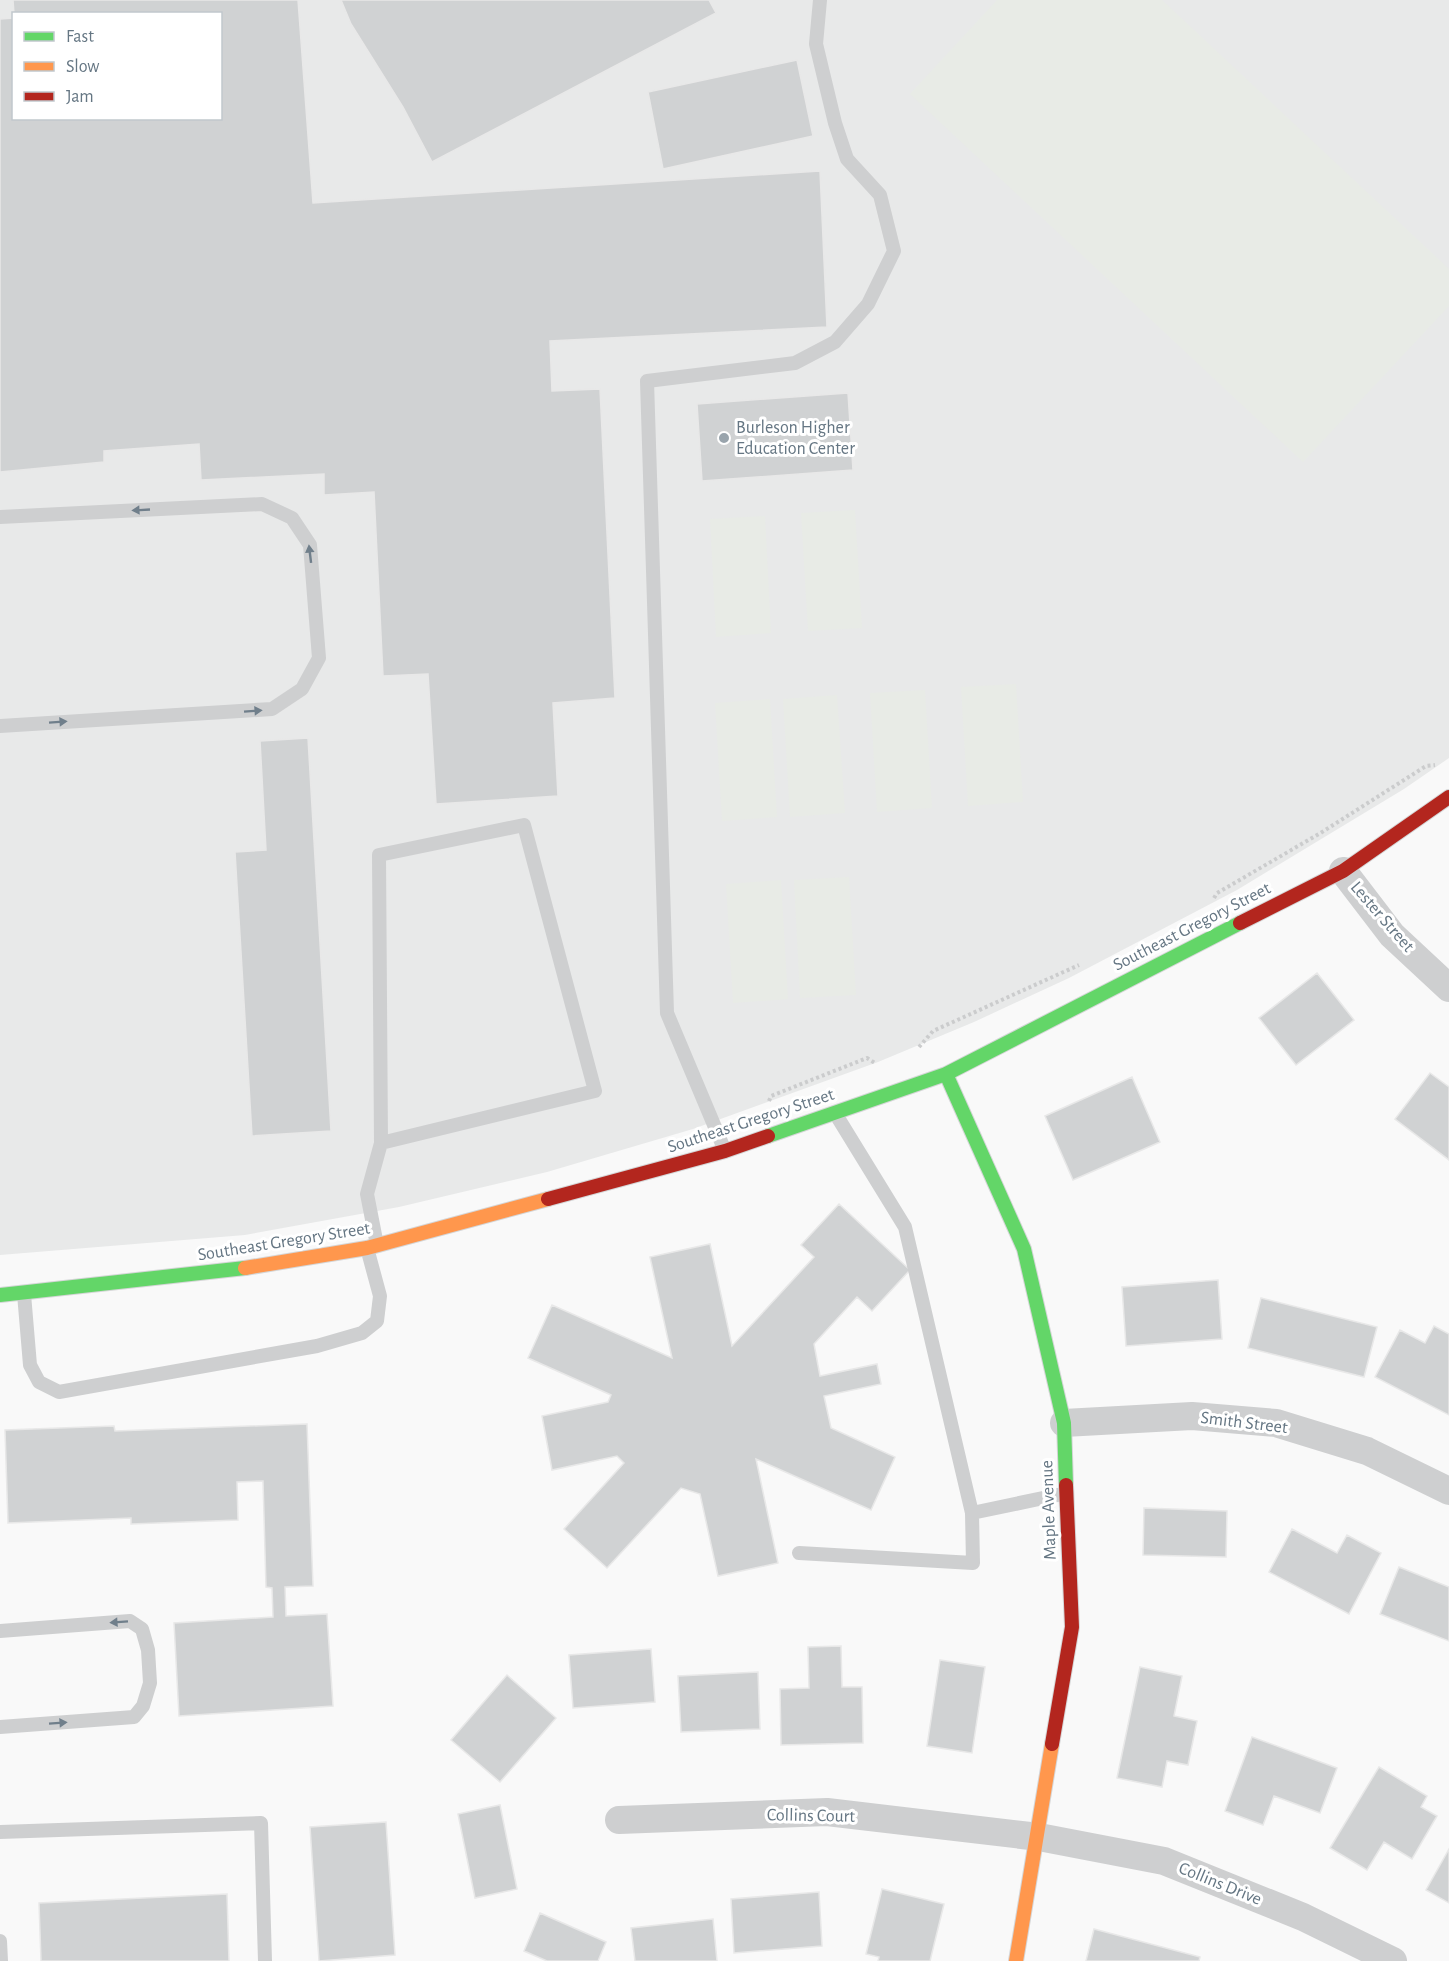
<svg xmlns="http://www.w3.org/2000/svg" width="1449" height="1961" font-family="'Alegreya Sans',sans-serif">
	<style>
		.built { fill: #e8e9e9; fill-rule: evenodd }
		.green { fill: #e8ebe6 }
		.building { fill: #d0d2d3; stroke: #e8e8e8; stroke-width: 1.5 }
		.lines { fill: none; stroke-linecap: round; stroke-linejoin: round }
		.fast-casing { stroke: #d5d6d7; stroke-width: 16 }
		.slow-casing { stroke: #d5d6d7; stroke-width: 16 }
		.jam-casing { stroke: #d5d6d7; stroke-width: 16 }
		.path { stroke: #cbcccd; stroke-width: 4; stroke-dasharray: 3 3; stroke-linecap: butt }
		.lane { stroke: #cecfd0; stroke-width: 14 }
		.street { stroke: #cecfd0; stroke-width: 28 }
		.fast { stroke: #63d668; stroke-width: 14 }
		.slow { stroke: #ff974d; stroke-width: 14 }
		.jam { stroke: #b3261e; stroke-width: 14 }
		.oneway { fill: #707f8b }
		.poi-dot { fill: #99a4ac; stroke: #fff; stroke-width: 2 }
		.labels { text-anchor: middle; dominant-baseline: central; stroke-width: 6; stroke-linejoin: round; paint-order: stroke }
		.poi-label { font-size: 18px; fill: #657683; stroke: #fff; text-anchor: start }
		.street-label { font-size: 18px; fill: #657683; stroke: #fff }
	</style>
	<rect width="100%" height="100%" fill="#f9f9f9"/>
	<path class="built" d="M 0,0 L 1449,0 L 1449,758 L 1404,789 L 1237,890 L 1069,978 L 974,1022 L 878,1062 L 693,1129 L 547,1172 L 399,1207 L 245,1235 L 0,1255 ZM 14,14 L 220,14 L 220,118 L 14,118 Z"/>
	<path class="green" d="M 997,0 L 1162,0 L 1449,269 L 1449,306 L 1303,462 L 910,94 Z
		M 855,510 L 862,628 L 808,631 L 801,513 Z
		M 765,516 L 771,633 L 716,637 L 710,519 Z
		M 1016,684 L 1023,802 L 968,806 L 961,687 Z
		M 925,690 L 932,808 L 877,812 L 870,693 Z
		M 837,695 L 845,813 L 790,817 L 783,699 Z
		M 770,699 L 777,817 L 722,821 L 715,703 Z
		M 849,877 L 856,995 L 800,998 L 794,880 Z
		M 781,880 L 788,999 L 733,1003 L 726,884 Z"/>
	<path class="building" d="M 13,0 L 298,0 L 313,203 L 820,171 L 827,327 L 550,341 L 552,391 L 600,389 L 615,698 L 553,703 L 558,796 L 436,804 L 428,674 L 383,676 L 374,492 L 324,495 L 324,474 L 201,480 L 199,444 L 104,451 L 104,462 L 0,472 L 0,19 L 14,18 L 14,118 L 220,118 L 220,14 L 14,14 Z
		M 341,0 L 709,0 L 716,13 L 432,162 L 403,107 L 351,24 Z
		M 797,60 L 813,136 L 663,169 L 648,92 Z
		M 848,393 L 853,470 L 702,481 L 697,404 Z
		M 308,738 L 331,1131 L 252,1136 L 235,852 L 266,850 L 260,741 Z
		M 1317,973 L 1354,1020 L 1296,1065 L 1259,1018 Z
		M 1430,1073 L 1449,1087 L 1449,1160 L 1395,1119 Z
		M 1132,1077 L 1160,1142 L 1073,1180 L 1045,1116 Z
		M 839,1204 L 910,1270 L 872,1311 L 857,1297 L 814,1344 L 820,1376 L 877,1364 L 881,1384 L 824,1396 L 831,1428 L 895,1457 L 871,1510 L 756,1459 L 778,1563 L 718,1576 L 700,1494 L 681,1488 L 607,1568 L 564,1529 L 624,1463 L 617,1456 L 552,1470 L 542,1416 L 608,1402 L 611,1395 L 528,1358 L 552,1305 L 672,1358 L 650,1257 L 710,1244 L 732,1346 L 814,1257 L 801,1245 Z
		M 1218,1280 L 1222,1339 L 1126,1346 L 1122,1287 Z
		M 1261,1298 L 1377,1327 L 1364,1377 L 1248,1348 Z
		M 1434,1326 L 1449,1334 L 1449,1415 L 1375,1377 L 1400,1330 L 1425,1343 Z
		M 307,1424 L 313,1586 L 285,1587 L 286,1616 L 327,1614 L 333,1706 L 179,1716 L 174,1623 L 273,1617 L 272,1588 L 266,1587 L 263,1481 L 237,1482 L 238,1520 L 131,1524 L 131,1518 L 8,1523 L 5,1430 L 114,1426 L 115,1431 Z
		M 1144,1508 L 1227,1511 L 1226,1557 L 1143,1555 Z
		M 1292,1529 L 1337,1553 L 1347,1535 L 1381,1553 L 1349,1614 L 1269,1572 Z
		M 1399,1567 L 1449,1587 L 1449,1641 L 1380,1614 Z
		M 841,1646 L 842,1687 L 862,1687 L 863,1743 L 781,1745 L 780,1689 L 809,1688 L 808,1647 Z
		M 651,1649 L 655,1702 L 573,1708 L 569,1655 Z
		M 940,1660 L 985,1667 L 972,1753 L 927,1746 Z
		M 1140,1667 L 1182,1676 L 1174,1716 L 1197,1721 L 1188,1765 L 1167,1761 L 1162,1787 L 1117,1778 Z
		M 758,1672 L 760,1729 L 681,1732 L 678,1676 Z
		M 507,1675 L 556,1718 L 500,1782 L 451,1740 Z
		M 1252,1737 L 1337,1768 L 1320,1813 L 1274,1796 L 1263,1825 L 1225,1811 Z
		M 1379,1767 L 1427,1796 L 1421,1807 L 1437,1816 L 1412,1859 L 1384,1842 L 1367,1870 L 1330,1848 Z
		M 500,1805 L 517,1889 L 475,1898 L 458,1814 Z
		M 386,1822 L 395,1955 L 319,1961 L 310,1827 Z
		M 1449,1849 L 1449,1903 L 1426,1890 Z
		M 882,1889 L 944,1904 L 930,1961 L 878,1961 L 879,1957 L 866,1954 Z
		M 819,1892 L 822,1946 L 734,1953 L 731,1899 Z
		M 227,1894 L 229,1961 L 41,1961 L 39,1903 Z
		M 540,1913 L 606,1942 L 598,1961 L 547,1961 L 524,1951 Z
		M 713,1919 L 717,1961 L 635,1961 L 631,1928 Z
		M 1094,1929 L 1200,1957 L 1199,1961 L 1086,1961 Z"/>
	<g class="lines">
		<g class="fast-casing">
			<path id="fast" d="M 946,1074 L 1024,1249 L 1064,1423 L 1066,1485
				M 768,1136 L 946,1074 L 1240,923
				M 0,1295 L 245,1268"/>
		</g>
		<g class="slow-casing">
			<path id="slow" d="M 245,1268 L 367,1248 L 548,1199
				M 1016,1961 L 1052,1744"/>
		</g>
		<g class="jam-casing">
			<path id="jam" d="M 1240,923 L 1343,871 L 1449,797
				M 548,1199 L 725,1151 L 768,1136
				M 1052,1744 L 1072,1627 L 1066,1485"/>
		</g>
		<path class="path" d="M 1214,898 L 1217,893 L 1319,834 L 1426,766 L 1435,765
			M 919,1047 L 933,1031 L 1079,965
			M 769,1101 L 771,1096 L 867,1058 L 875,1063"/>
		<path class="lane" d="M 0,517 L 262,504 L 292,518 L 310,545 L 319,658 L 302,689 L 272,709 L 0,726
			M 835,1113 L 905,1227 L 972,1513 L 1067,1493
			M 725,1151 L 667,1013 L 647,381 L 795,363 L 835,342 L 868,304 L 894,251 L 880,195 L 847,159 L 835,123 L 816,44 L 820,0
			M 377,1245 L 367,1194 L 381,1143 L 379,855 L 524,825 L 595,1091 L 381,1143
			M 24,1294 L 30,1365 L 39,1382 L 59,1392 L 317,1346 L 362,1333 L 377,1321 L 380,1296 L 367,1248
			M 799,1553 L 973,1563 L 972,1513
			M 0,1631 L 130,1621 L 142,1629 L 148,1650 L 150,1683 L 143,1706 L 134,1717 L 0,1727
			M 0,1832 L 261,1823 L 265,1961
			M 0,1941 L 1,1961"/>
		<path class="street" d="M 1343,871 L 1392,935 L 1449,988
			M 1064,1423 L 1192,1416 L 1276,1423 L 1367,1451 L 1449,1491
			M 619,1820 L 827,1812 L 1039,1837 L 1164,1861 L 1303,1917 L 1393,1961"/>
		<use href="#fast" class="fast"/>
		<use href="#slow" class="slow"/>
		<use href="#jam" class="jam"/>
	</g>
	<defs><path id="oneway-solid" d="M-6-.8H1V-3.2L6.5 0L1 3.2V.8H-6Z" transform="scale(1.5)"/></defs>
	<g class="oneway">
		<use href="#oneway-solid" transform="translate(141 510) rotate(177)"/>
		<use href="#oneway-solid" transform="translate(310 554) rotate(-97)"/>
		<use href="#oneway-solid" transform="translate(253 711) rotate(-4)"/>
		<use href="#oneway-solid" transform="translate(58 722) rotate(-4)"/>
		<use href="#oneway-solid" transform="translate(119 1622) rotate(176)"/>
		<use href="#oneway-solid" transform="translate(58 1723) rotate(-4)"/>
	</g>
	<circle class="poi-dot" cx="724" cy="438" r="6"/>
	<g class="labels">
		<g class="poi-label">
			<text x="736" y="428">Burleson Higher<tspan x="736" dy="21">Education Center</tspan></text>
		</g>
		<g class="street-label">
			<text transform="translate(1382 917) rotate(49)">Lester Street</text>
			<text transform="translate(1192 927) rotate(-27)">Southeast Gregory Street</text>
			<text transform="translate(751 1121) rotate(-18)">Southeast Gregory Street</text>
			<text transform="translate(284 1242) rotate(-9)">Southeast Gregory Street</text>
			<text transform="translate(1244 1423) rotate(7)">Smith Street</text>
			<text transform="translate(1049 1510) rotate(-92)">Maple Avenue</text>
			<text transform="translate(811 1816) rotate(1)">Collins Court</text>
			<text transform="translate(1220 1884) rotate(22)">Collins Drive</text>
		</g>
	</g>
	<rect x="12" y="12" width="210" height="108" fill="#ffffff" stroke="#c1c8cd" stroke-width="1.5"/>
	<rect x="24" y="32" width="30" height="9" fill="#63d668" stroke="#c1c8cd" stroke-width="1.5"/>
	<text x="66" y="42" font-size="18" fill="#657683">Fast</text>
	<rect x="24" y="62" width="30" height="9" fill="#ff974d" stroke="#c1c8cd" stroke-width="1.5"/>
	<text x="66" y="72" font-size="18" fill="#657683">Slow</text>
	<rect x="24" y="92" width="30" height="9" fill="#b3261e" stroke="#c1c8cd" stroke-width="1.5"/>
	<text x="66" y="102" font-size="18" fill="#657683">Jam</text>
</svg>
